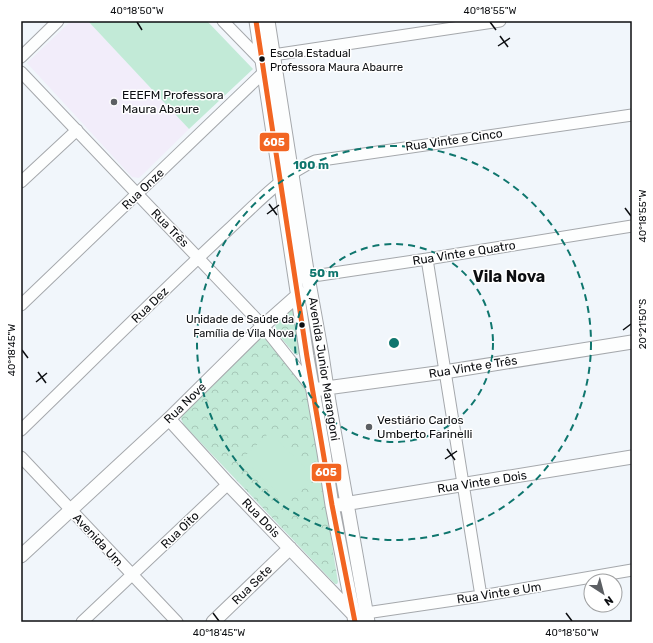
<svg xmlns="http://www.w3.org/2000/svg" width="653" height="643" font-family="Rubik,sans-serif">
	<style>
		.education { fill: #f2edfa }
		.forest { fill: url(#forest-crowns) }
		.pitch { fill: #c2ead7 }
		.lines { fill: none; stroke-linecap: round; stroke-linejoin: round }
		.minor-casing { stroke: #a5a8ac; stroke-width: 13 }
		.tertiary-casing { stroke: #a5a8ac; stroke-width: 15 }
		.minor { stroke: #fdfefe; stroke-width: 11 }
		.tertiary { stroke: #fdfefe; stroke-width: 13 }
		.bus-1-casing { stroke: #fff; stroke-width: 8 }
		.bus-1 { stroke: #f26522; stroke-width: 5 }
		.ticks { fill: none; stroke: #0c0e11; stroke-width: 1.5 }
		.ring { fill: none; stroke: #0f766e; stroke-width: 2; stroke-dasharray: 7 5 }
		.bus-dot { fill: #0c0e11; stroke: #fff; stroke-width: 1.5 }
		.poi-dot { fill: #5c5f63; stroke: #fff; stroke-width: 1.5 }
		.labels { text-anchor: middle; dominant-baseline: central; stroke-width: 3; stroke-linejoin: round; paint-order: stroke }
		.bus-label { font-size: 11px; fill: #0c0e11; stroke: #fff; text-anchor: start }
		.poi-label { font-size: 12px; fill: #0c0e11; stroke: #fff; text-anchor: start }
		.street-label { font-size: 12px; fill: #0c0e11; stroke: #fff }
		.district-label { font-size: 16px; font-weight: bold; fill: #0c0e11; stroke: #fff }
		.centre { fill: #0f766e; stroke: #fff; stroke-width: 2 }
		.ring-label { font-size: 12px; text-anchor: middle; font-weight: bold; fill: #0f766e; stroke: #fff; stroke-width: 3; stroke-linejoin: round; paint-order: stroke }
		.line-badge { stroke: #fff; stroke-width: 1.5 }
		.badge-label { font-size: 11px; text-anchor: middle; font-weight: bold; fill: #fff }
		.neatline { fill: none; stroke: #0c0e11; stroke-width: 1.5 }
		.ticks-label { font-size: 10px; text-anchor: middle; fill: #0c0e11 }
	</style>
	<defs>
		<pattern id="forest-crowns" width="20" height="18" patternUnits="userSpaceOnUse"><rect width="20" height="18" fill="#c2ead7"/><path d="M2 6a3 3 0 1 1 6 0M12 15a3 3 0 1 1 6 0" fill="none" stroke="#a6c8b8"/></pattern>
	</defs>
	<rect width="100%" height="100%" fill="#f1f6fb"/>
	<path class="education" d="M 71,21 L 88,21 L 189,129 L 139,178 L 132,177 L 27,63 Z"/>
	<path class="forest" d="M 291,310 L 294,310 L 302,352 L 297,355 L 294,353 C 290,348 272,330 276,324 C 279,319 287,314 291,310 Z
		M 263,338 L 268,340 L 301,381 L 308,395 L 338,582 L 337,584 L 335,584 L 184,425 L 181,419 L 182,413 L 259,339 Z"/>
	<path class="pitch" d="M 88,21 L 207,21 L 253,69 L 189,129 Z
		M 270,432 L 313,476 L 286,502 L 243,458 Z"/>
	<g class="lines">
		<g class="minor-casing">
			<path id="minor" d="M 223,21 L 263,62
				M 273,55 L 500,21
				M 21,57 L 58,21
				M 21,72 L 263,326 L 313,389
				M 21,182 L 77,130
				M 427,259 L 481,596
				M 300,278 L 427,259 L 632,226
				M 21,305 L 264,72
				M 21,430 C 90,363 158,295 228,230 C 253,207 283,174 315,161 L 632,115
				M 21,457 L 177,622
				M 366,613 L 481,596 L 632,570
				M 82,622 L 228,484"/>
		</g>
		<g class="tertiary-casing">
			<path id="tertiary" d="M 256,21 L 307,357 L 324,453 L 332,505 L 355,622
				M 268,21 L 308,277 L 322,355 L 329,402 L 368,622
				M 319,389 L 444,372 L 632,342
				M 169,419 L 228,484 L 354,615
				M 338,505 L 632,457
				M 21,556 L 169,419 L 263,326 L 298,295 L 304,294
				M 213,622 L 290,548"/>
		</g>
		<use href="#minor" class="minor"/>
		<use href="#tertiary" class="tertiary"/>
		<g class="bus-1-casing">
			<path id="bus-1" d="M 256,21 L 307,357 L 332,505 L 355,622"/>
		</g>
		<use href="#bus-1" class="bus-1"/>
	</g>
	<path class="ticks" d="M 137,22 L 142,30M 490,22 L 496,30M 500,36 L 508,47M 498,46 L 510,38M 269,204 L 277,215M 625,208 L 631,216M 267,214 L 279,205M 623,330 L 631,324M 22,350 L 28,358M 38,372 L 46,383M 36,382 L 47,373M 447,449 L 455,460M 445,459 L 457,451M 213,613 L 219,621M 566,613 L 572,621"/>
	<g class="ring">
		<circle cx="394" cy="343" r="99"/>
		<circle cx="394" cy="343" r="197"/>
	</g>
	<g class="bus-dot">
		<circle cx="262" cy="59" r="3.5"/>
		<circle cx="302" cy="325" r="3.5"/>
	</g>
	<g class="poi-dot">
		<circle cx="114" cy="102" r="4"/>
		<circle cx="369" cy="427" r="4"/>
	</g>
	<g class="labels">
		<g class="bus-label">
			<text x="270" y="53">Escola Estadual<tspan x="270" dy="14">Professora Maura Abaurre</tspan></text>
			<text x="294" y="319" text-anchor="end">Unidade de Saúde da<tspan x="294" dy="14">Família de Vila Nova</tspan></text>
		</g>
		<g class="poi-label">
			<text x="122" y="95">EEEFM Professora<tspan x="122" dy="14">Maura Abaure</tspan></text>
			<text x="377" y="420">Vestiário Carlos<tspan x="377" dy="14">Umberto Farinelli</tspan></text>
		</g>
		<g class="street-label">
			<text transform="translate(454 140) rotate(-8)">Rua Vinte e Cinco</text>
			<text transform="translate(143 189) rotate(-44)">Rua Onze</text>
			<text transform="translate(170 228) rotate(46)">Rua Três</text>
			<text transform="translate(464 253) rotate(-9)">Rua Vinte e Quatro</text>
			<text transform="translate(150 305) rotate(-44)">Rua Dez</text>
			<text transform="translate(473 367) rotate(-9)">Rua Vinte e Três</text>
			<text transform="translate(324 369) rotate(81)">Avenida Junior Marangoni</text>
			<text transform="translate(185 403) rotate(-44)">Rua Nove</text>
			<text transform="translate(482 482) rotate(-9)">Rua Vinte e Dois</text>
			<text transform="translate(261 518) rotate(46)">Rua Dois</text>
			<text transform="translate(180 530) rotate(-44)">Rua Oito</text>
			<text transform="translate(98 540) rotate(47)">Avenida Um</text>
			<text transform="translate(252 585) rotate(-44)">Rua Sete</text>
			<text transform="translate(499 593) rotate(-9)">Rua Vinte e Um</text>
		</g>
		<g class="district-label">
			<text x="509" y="276">Vila Nova</text>
		</g>
	</g>
	<circle cx="394" cy="343" r="6" class="centre"/>
	<g class="ring-label">
		<text x="311" y="169">100 m</text>
		<text x="324" y="277">50 m</text>
	</g>
	<g class="line-badge">
		<rect x="259" y="132" width="31" height="20" rx="4" fill="#f26522"/>
		<rect x="311" y="463" width="31" height="19" rx="4" fill="#f26522"/>
	</g>
	<g class="badge-label">
		<text x="274" y="146">605</text>
		<text x="326" y="476">605</text>
	</g>
	<rect width="653" height="643" fill="none" stroke="#ffffff" stroke-width="44"/>
	<g transform="translate(603 593) rotate(144)"><circle r="19" fill="#ffffff" stroke="#9e9fa0"/>
	<path d="M0-3L7 15L0 10L-7 15Z" fill="#5c5f63"/>
	<text y="-6" font-size="11" font-weight="bold" text-anchor="middle" fill="#0c0e11">N</text>
	</g>
	<rect x="22" y="22" width="609" height="599" class="neatline"/>
	<g class="ticks-label">
		<text x="137" y="14">40°18'50"W</text>
		<text x="490" y="14">40°18'55"W</text>
		<text transform="translate(642 216) rotate(-90)" y="4">40°18'55"W</text>
		<text transform="translate(642 324) rotate(-90)" y="4">20°21'50"S</text>
		<text transform="translate(11 350) rotate(-90)" y="4">40°18'45"W</text>
		<text x="219" y="636">40°18'45"W</text>
		<text x="572" y="636">40°18'50"W</text>
	</g>
</svg>
